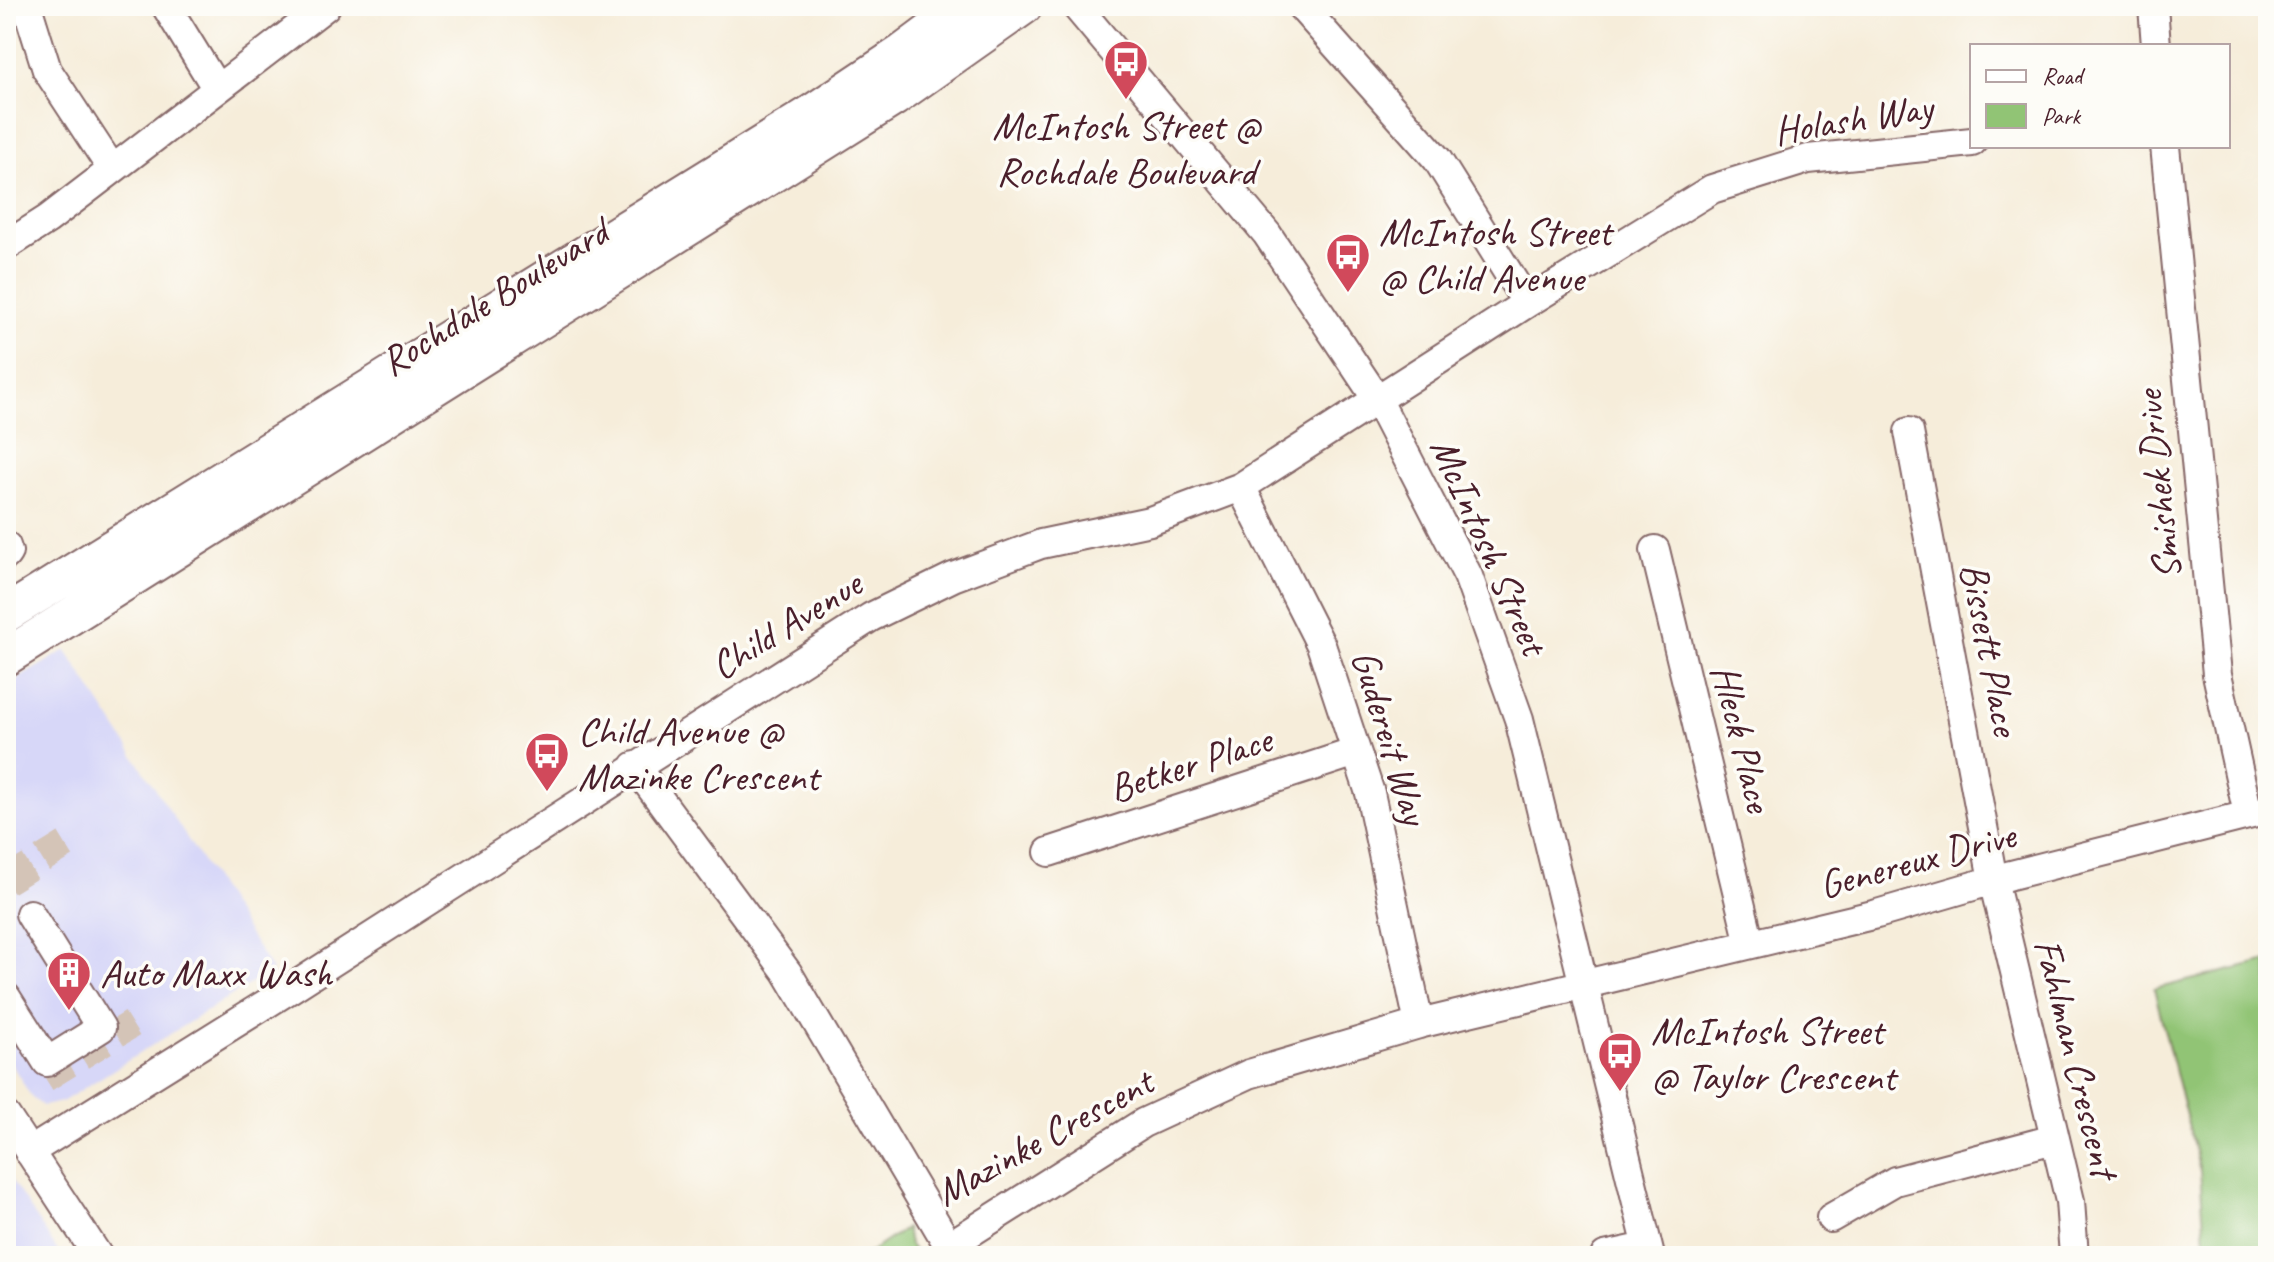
<svg xmlns="http://www.w3.org/2000/svg" width="2274" height="1262" font-family="Caveat,sans-serif">
	<style>
		.built { fill: #d7d7f8 }
		.green { fill: #91c475; stroke: #6e7250; stroke-width: 2 }
		.lines { fill: none; stroke-linecap: round; stroke-linejoin: round }
		.minor-tunnel { stroke: #d4c4b7; stroke-width: 28; stroke-dasharray: 28 14; stroke-linecap: butt }
		.minor-casing { stroke: #866768; stroke-width: 32 }
		.major-casing { stroke: #866768; stroke-width: 40 }
		.minor { stroke: #fff; stroke-width: 28 }
		.major { stroke: #fff; stroke-width: 36 }
		.labels { text-anchor: middle; dominant-baseline: central; stroke-width: 7; stroke-linejoin: round; paint-order: stroke }
		.street-label { font-size: 40px; fill: #4a1f2b; stroke: #fdfcf7 }
		.poi-label { font-size: 40px; fill: #4a1f2b; stroke: #fdfcf7; text-anchor: start }
	</style>
	<rect width="100%" height="100%" fill="#fdfcf7"/>
	<filter id="ink" filterUnits="userSpaceOnUse"><feTurbulence type="fractalNoise" baseFrequency=".0125" numOctaves="2"/><feDisplacementMap in="SourceGraphic" scale="16" xChannelSelector="R" yChannelSelector="G"/><feConvolveMatrix kernelMatrix="1 2 1 2 8 2 1 2 1" color-interpolation-filters="sRGB"/></filter>
	<filter id="wash" filterUnits="userSpaceOnUse"><feTurbulence type="fractalNoise" baseFrequency=".006" numOctaves="4" result="noise"/><feDisplacementMap in="SourceGraphic" scale="32" xChannelSelector="R" yChannelSelector="G"/><feGaussianBlur stdDeviation="1.8" result="paint"/><feColorMatrix in="noise" values="0 0 0 0 0 0 0 0 0 0 0 0 0 0 0 0 0 1.4 0 .05"/><feComposite in="paint" operator="in"/></filter>
	<g filter="url(#wash)">
		<rect width="100%" height="100%" fill="#f6edda"/>
		<path class="built" d="M 66,650 L 272,970 L 62,1102 L 43,1106 L 32,1098 L 6,1055 L 6,686 Z
			M 6,1172 L 22,1196 L 61,1256 L 6,1256 Z"/>
		<path class="green" d="M 2268,961 L 2268,1256 L 2206,1256 L 2200,1171 L 2154,989 Z
			M 906,1228 L 909,1244 L 919,1256 L 864,1256 Z"/>
	</g>
	<g filter="url(#ink)">
		<g class="lines">
			<path class="minor-tunnel" d="M 6,881 L 73,840
				M 45,1078 L 132,1024"/>
			<g class="minor-casing">
				<path id="minor" d="M 27,6 L 47,70 L 112,169
					M 166,6 L 217,89
					M 1076,6 L 1267,234 L 1377,399 L 1468,576 L 1519,719 L 1650,1256
					M 1301,6 L 1437,159 L 1527,303
					M 2153,6 L 2156,46
					M 2165,146 L 2217,674 L 2248,814
					M 6,246 L 48,219 L 326,6
					M 1909,432 L 1993,880 L 2070,1201 L 2074,1256
					M 1241,487 L 1321,645 L 1370,793 L 1419,1024
					M 6,546 L 8,552 L 6,555
					M 1655,550 L 1750,944
					M 635,766 L 787,972 L 949,1246 L 1143,1123 L 1249,1074 L 1419,1024 L 1877,914 L 2011,875 L 2268,810
					M 1049,852 L 1356,752
					M 6,997 L 47,1062 L 101,1028 L 30,914
					M 6,1116 L 98,1256
					M 29,1152 L 290,989 L 871,617 L 953,577 L 1041,544 L 1150,521 L 1241,487 L 1527,303 L 1712,189 L 1808,159 L 1972,142
					M 1831,1218 L 1895,1181 L 2054,1139
					M 1605,1256 L 1647,1247"/>
			</g>
			<g class="major-casing">
				<path id="major" d="M 6,614 L 809,115 L 902,53 L 965,6
					M 6,657 L 895,97 L 1024,6"/>
			</g>
			<use href="#minor" class="minor"/>
			<use href="#major" class="major"/>
		</g>
	</g>
	<defs>
		<g id="bus-pin" transform="scale(2.3)"><path d="M0 17L-7.5 6A9.5 9.5 0 1 1 7.5 6Z" fill="#d1495b" stroke="#fdfcf7"/><path d="M-5-6H5V4H4V6H2V4H-2V6H-4V4H-5ZM-3.5-4V0h7V-4ZM-3.5 1.2v1.5H-2V1.2ZM2 1.2v1.5H3.5V1.2Z" fill="#fff"/></g>
		<g id="building-pin" transform="scale(2.3)"><path d="M0 17L-7.5 6A9.5 9.5 0 1 1 7.5 6Z" fill="#d1495b" stroke="#fdfcf7"/><path d="M-4-6H4V6H1V3H-1V6H-4ZM-2.5-4.3h1.7v1.8h-1.7ZM.8-4.3h1.7v1.8H.8ZM-2.5-1h1.7V.8h-1.7ZM.8-1h1.7V.8H.8Z" fill="#fff"/></g>
	</defs>
	<g fill-rule="evenodd">
		<use href="#bus-pin" x="1126" y="62"/>
		<use href="#bus-pin" x="1348" y="255"/>
		<use href="#bus-pin" x="547" y="754"/>
		<use href="#building-pin" x="69" y="973"/>
		<use href="#bus-pin" x="1620" y="1054"/>
	</g>
	<g class="labels">
		<g class="street-label">
			<text transform="translate(1853 119) rotate(-9)">Holash Way</text>
			<text transform="translate(494 297) rotate(-32)">Rochdale Boulevard</text>
			<text transform="translate(2158 485) rotate(-96)">Smishek Drive</text>
			<text transform="translate(1489 546) rotate(66)">McIntosh Street</text>
			<text transform="translate(786 625) rotate(-32)">Child Avenue</text>
			<text transform="translate(1990 649) rotate(79)">Bissett Place</text>
			<text transform="translate(1390 737) rotate(73)">Gudereit Way</text>
			<text transform="translate(1742 738) rotate(76)">Hleck Place</text>
			<text transform="translate(1190 764) rotate(-18)">Betker Place</text>
			<text transform="translate(1917 860) rotate(-15)">Genereux Drive</text>
			<text transform="translate(2076 1058) rotate(76)">Fahlman Crescent</text>
			<text transform="translate(1044 1137) rotate(-29)">Mazinke Crescent</text>
		</g>
		<g class="poi-label">
			<text x="1126" y="126" text-anchor="middle">McIntosh Street @<tspan x="1126" dy="46">Rochdale Boulevard</tspan></text>
			<text x="1379" y="232">McIntosh Street<tspan x="1379" dy="46">@ Child Avenue</tspan></text>
			<text x="578" y="731">Child Avenue @<tspan x="578" dy="46">Mazinke Crescent</tspan></text>
			<text x="100" y="973">Auto Maxx Wash</text>
			<text x="1651" y="1031">McIntosh Street<tspan x="1651" dy="46">@ Taylor Crescent</tspan></text>
		</g>
	</g>
	<rect width="2274" height="1262" fill="none" stroke="#fdfcf7" stroke-width="32"/>
	<rect x="1970" y="44" width="260" height="104" fill="#fdfcf7" stroke="#b5a4a5" stroke-width="2"/>
	<rect x="1986" y="70" width="40" height="12" fill="#ffffff" stroke="#b5a4a5" stroke-width="2"/>
	<text x="2042" y="84" font-size="24" fill="#4a1f2b">Road</text>
	<rect x="1986" y="104" width="40" height="24" fill="#91c475" stroke="#b5a4a5" stroke-width="2"/>
	<text x="2042" y="124" font-size="24" fill="#4a1f2b">Park</text>
</svg>
